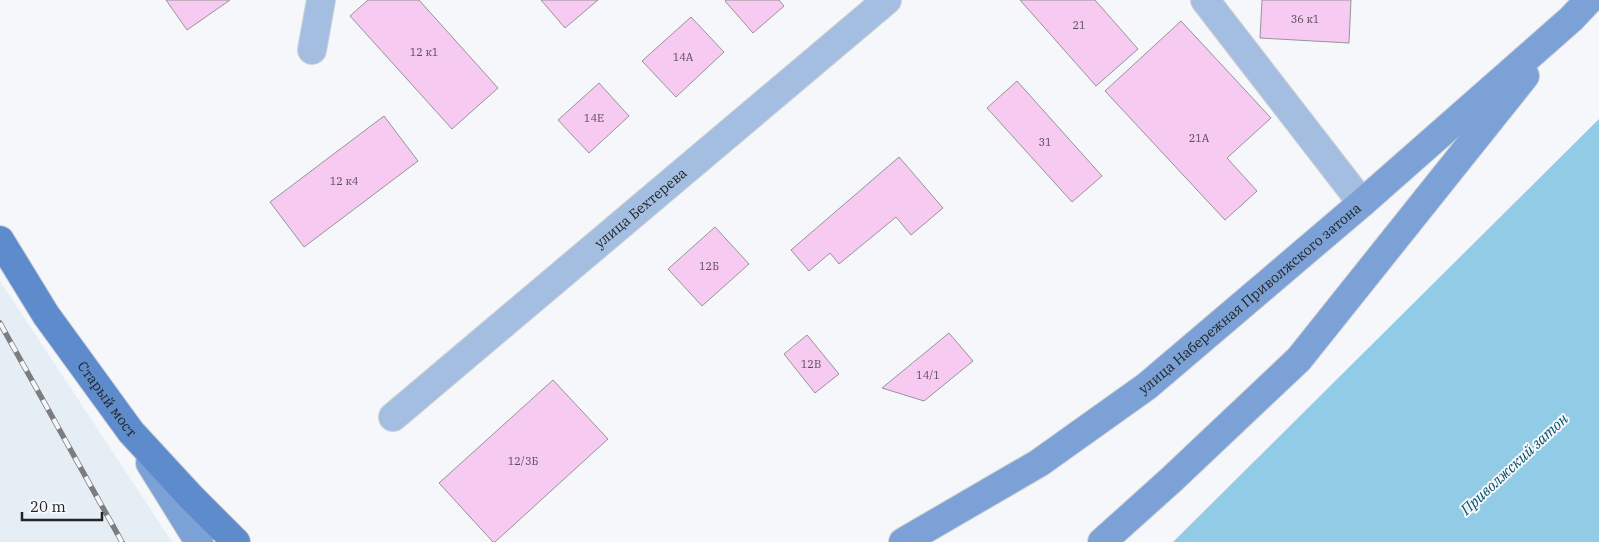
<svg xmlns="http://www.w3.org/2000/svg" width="1599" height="542" font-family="'IBM Plex Serif',serif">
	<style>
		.built { fill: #e5edf5 }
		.water { fill: #91cbe5 }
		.building { fill: #f6caf1; stroke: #969496 }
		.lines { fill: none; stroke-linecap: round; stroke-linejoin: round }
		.minor-casing { stroke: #cfd1d4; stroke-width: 30 }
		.secondary-casing { stroke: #cfd1d4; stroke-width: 30 }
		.primary-casing { stroke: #cfd1d4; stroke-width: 30 }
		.minor { stroke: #a4bee2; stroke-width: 28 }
		.secondary { stroke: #7ba1d6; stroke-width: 28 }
		.primary { stroke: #5d8bcc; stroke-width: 28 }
		.rail-casing { stroke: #7b7d7f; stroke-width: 5.5 }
		.rail { stroke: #f5f7fa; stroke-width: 4; stroke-dasharray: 11; stroke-linecap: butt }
		.labels { text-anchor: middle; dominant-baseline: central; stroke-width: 4; stroke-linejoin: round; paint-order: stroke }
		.number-label { font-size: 11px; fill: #584e58 }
		.street-label { font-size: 14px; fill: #232425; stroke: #f5f7fa }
		.water-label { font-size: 15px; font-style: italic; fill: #00526c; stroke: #f5f7fa }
	</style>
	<rect width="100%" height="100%" fill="#f5f7fa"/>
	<path class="built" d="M 0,281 L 172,542 L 0,542 Z"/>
	<path class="water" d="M 1599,119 L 1599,542 L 1173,542 Z"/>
	<path class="building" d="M 166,0 L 230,0 L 187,30 Z
		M 368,0 L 419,0 L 498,88 L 452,129 L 350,16 Z
		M 541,0 L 598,0 L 565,28 Z
		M 726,0 L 779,0 L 784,6 L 753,33 L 725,1 Z
		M 1020,0 L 1095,0 L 1138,49 L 1096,86 Z
		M 1262,0 L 1351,0 L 1349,43 L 1260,38 Z
		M 691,17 L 724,52 L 676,97 L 642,61 Z
		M 1181,21 L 1271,118 L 1227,158 L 1257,191 L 1225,220 L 1105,91 Z
		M 1017,81 L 1102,176 L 1072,202 L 987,108 Z
		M 599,83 L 629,116 L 589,153 L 558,120 Z
		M 384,116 L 418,161 L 304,247 L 270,202 Z
		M 899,157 L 943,208 L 911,235 L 896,217 L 839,264 L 830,253 L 809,271 L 791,250 Z
		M 715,227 L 749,264 L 702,306 L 668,269 Z
		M 949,333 L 973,361 L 924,401 L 882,388 Z
		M 807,335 L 839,374 L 815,393 L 784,354 Z
		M 553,380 L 608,439 L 495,542 L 493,542 L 439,483 Z"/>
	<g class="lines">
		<g class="minor-casing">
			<g id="minor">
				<path d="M 1205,0 L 1362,203"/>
				<path d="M 312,50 L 321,0"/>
				<path id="s1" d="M 393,417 L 887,0"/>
			</g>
		</g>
		<g class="secondary-casing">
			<g id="secondary">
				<path d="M 150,463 L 199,542"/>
				<path id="s2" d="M 903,542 L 1039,463 L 1147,386 L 1362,203 L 1571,19 L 1589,0"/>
				<path d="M 1102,542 L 1171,480 L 1299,359 L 1525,76"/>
			</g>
		</g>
		<g class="primary-casing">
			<g id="primary">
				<path id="s3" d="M 0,240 L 46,315 L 131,432 L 191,497 L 236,542"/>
			</g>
		</g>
		<use href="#minor" class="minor"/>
		<use href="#secondary" class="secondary"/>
		<use href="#primary" class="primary"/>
		<g class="rail-casing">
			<path id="rail" d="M 0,323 L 122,542"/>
		</g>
		<use href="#rail" class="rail"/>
	</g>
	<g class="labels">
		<g class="number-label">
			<text x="1305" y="19">36 к1</text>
			<text x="1079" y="25">21</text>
			<text x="424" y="52">12 к1</text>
			<text x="683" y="57">14А</text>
			<text x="594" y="118">14Е</text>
			<text x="1199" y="138">21А</text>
			<text x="1045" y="142">31</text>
			<text x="344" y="181">12 к4</text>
			<text x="709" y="266">12Б</text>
			<text x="811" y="364">12В</text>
			<text x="928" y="375">14/1</text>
			<text x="523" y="461">12/3Б</text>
		</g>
		<g class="street-label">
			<text stroke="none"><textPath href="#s1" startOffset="324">улица Бехтерева</textPath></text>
			<text stroke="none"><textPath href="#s2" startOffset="425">улица Набережная Приволжского затона</textPath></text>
			<text stroke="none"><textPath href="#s3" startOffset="192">Старый мост</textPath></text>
		</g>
		<g class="water-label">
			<text transform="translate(1514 464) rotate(-43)">Приволжский затон</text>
		</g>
	</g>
	<path d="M22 512v8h80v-8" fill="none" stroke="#232425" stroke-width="2.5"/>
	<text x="30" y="512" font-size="15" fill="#232425" stroke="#f5f7fa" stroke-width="4" paint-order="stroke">20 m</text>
</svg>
